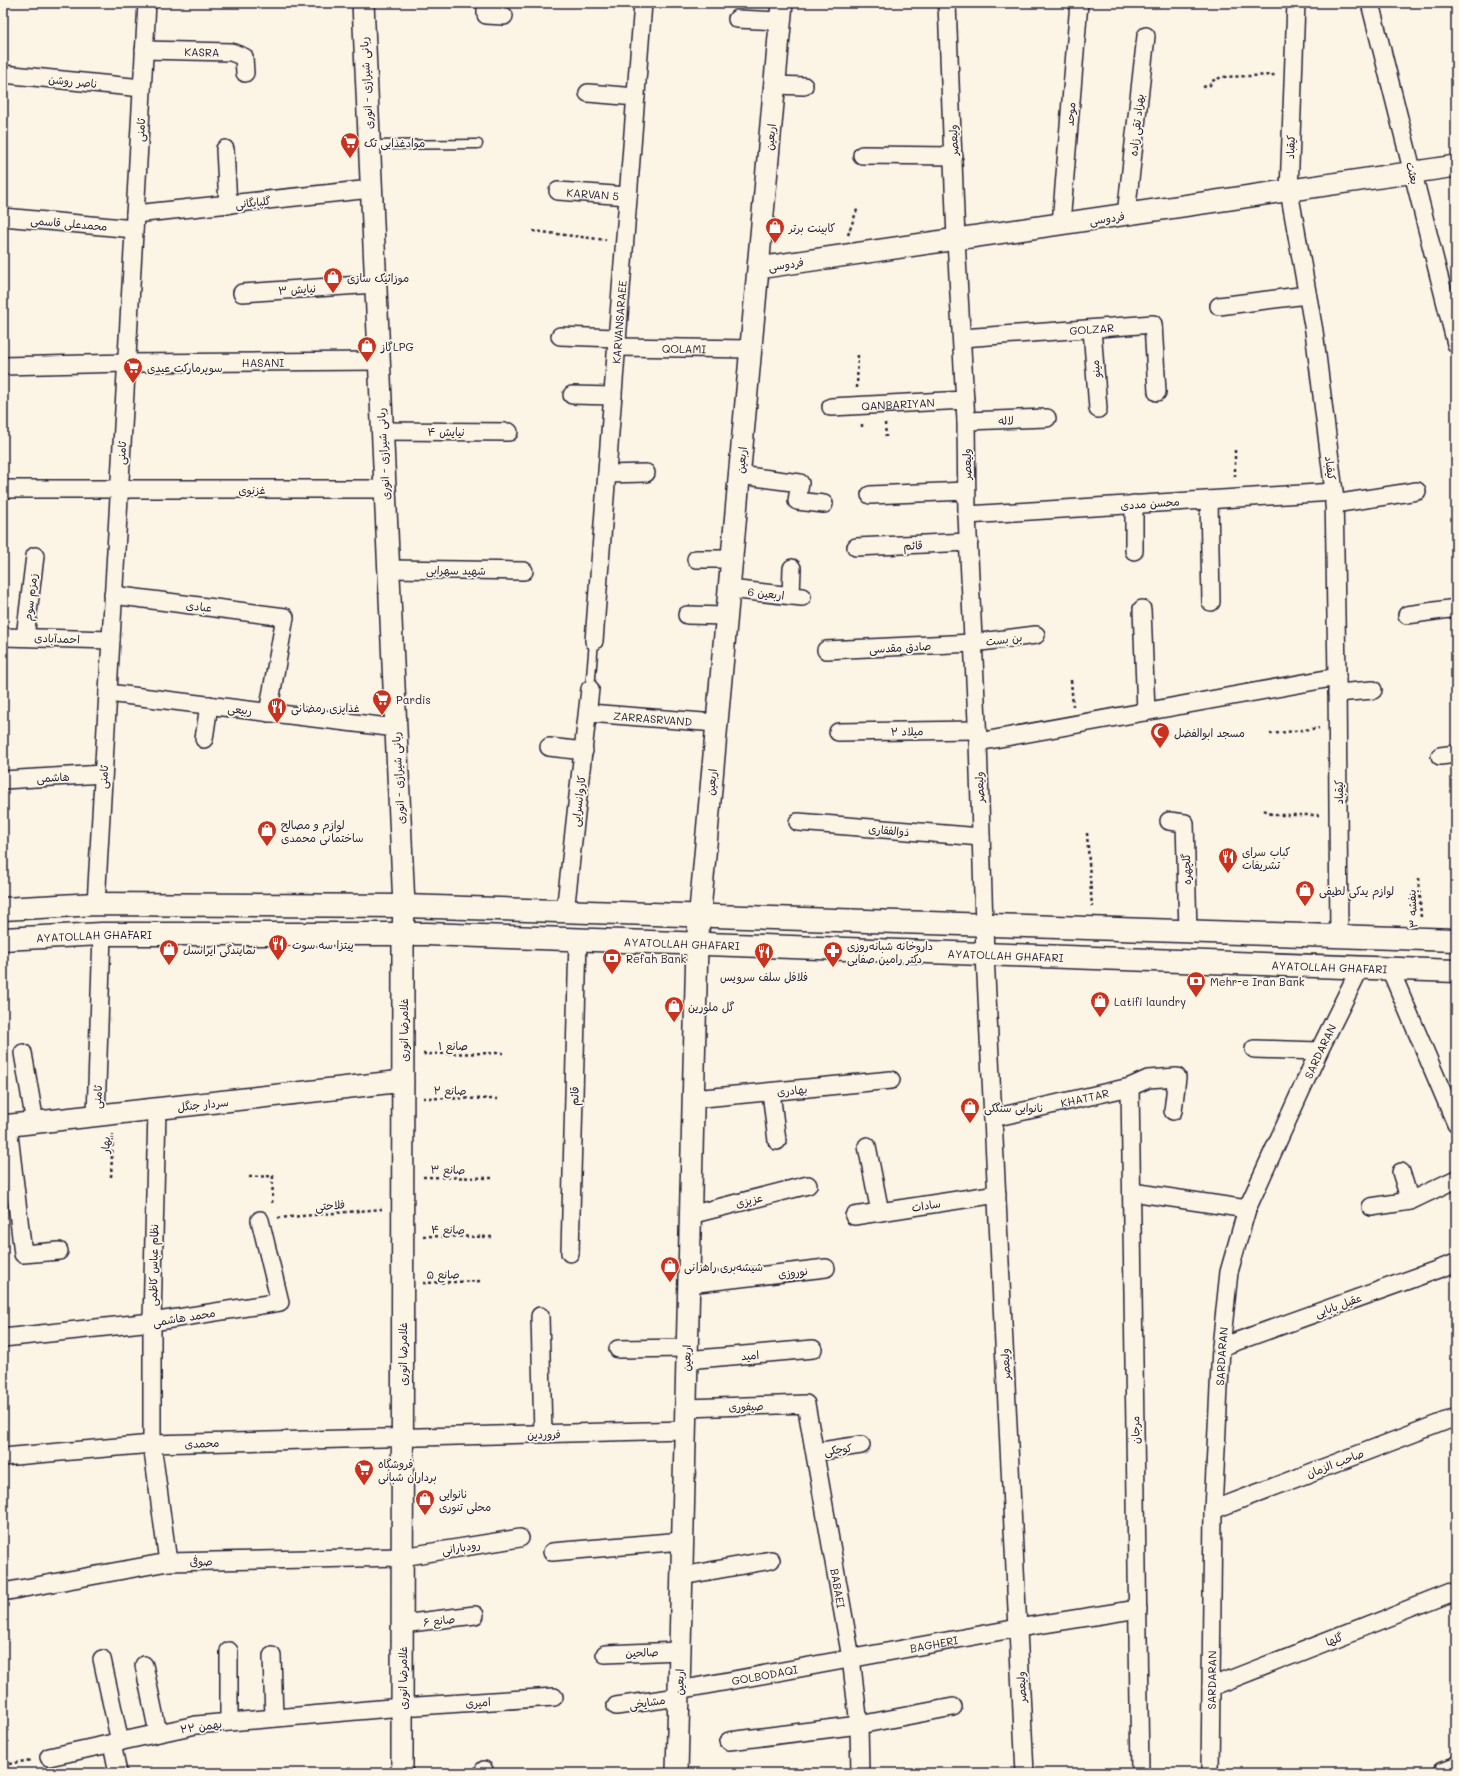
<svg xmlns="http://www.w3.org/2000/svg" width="1459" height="1776" font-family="Mali,'Playpen Sans Arabic',sans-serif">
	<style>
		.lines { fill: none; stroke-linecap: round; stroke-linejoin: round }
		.service-casing { stroke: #22223b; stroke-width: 11 }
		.minor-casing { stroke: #22223b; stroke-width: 20 }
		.tertiary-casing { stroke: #22223b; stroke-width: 24 }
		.secondary-casing { stroke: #22223b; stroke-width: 25 }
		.path { stroke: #22223b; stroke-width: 2.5; stroke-dasharray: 3 3; stroke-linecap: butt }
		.service { stroke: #fcf5e5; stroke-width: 8 }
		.minor { stroke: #fcf5e5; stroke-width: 17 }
		.tertiary { stroke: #fcf5e5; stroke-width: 21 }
		.secondary { stroke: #fcf5e5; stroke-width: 22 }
		.labels { text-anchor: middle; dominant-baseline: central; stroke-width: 3.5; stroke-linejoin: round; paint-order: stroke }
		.street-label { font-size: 11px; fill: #22223b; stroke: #fcf5e5 }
		.poi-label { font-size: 11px; fill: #22223b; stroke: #fcf5e5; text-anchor: start }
	</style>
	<rect width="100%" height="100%" fill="#fcf5e5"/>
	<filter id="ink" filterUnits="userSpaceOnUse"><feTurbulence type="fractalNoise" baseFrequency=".025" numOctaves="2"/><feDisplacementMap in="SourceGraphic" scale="8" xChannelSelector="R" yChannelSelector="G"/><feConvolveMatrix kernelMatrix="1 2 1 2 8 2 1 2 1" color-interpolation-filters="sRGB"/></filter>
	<g filter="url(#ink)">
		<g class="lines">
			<g class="service-casing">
				<path id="service" d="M 370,145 L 478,144
					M 590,689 L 594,641"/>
			</g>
			<g class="minor-casing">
				<g id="minor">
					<path d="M 486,3 L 486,15 L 504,16"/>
					<path d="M 947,3 L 956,240 L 966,421 L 967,515 L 978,742 L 985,955 L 1025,1773"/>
					<path d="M 1296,3 L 1289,191 L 1314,331 L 1334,492 L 1337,677 L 1339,936"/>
					<path d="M 1370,3 L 1456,344"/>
					<path d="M 737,19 L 780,21"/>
					<path id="s1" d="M 144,50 L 231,52 L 244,57 L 245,73"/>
					<path d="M 3,74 L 142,88"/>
					<path d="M 775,85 L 804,86"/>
					<path d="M 588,93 L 636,97"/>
					<path d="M 225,149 L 228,205"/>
					<path d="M 862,155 L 954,156"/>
					<path id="s2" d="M 558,191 L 628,196"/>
					<path d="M 135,214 L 371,189"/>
					<path d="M 1126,215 L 1146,36"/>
					<path d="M 3,217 L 134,229"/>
					<path d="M 1061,224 L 1079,3"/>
					<path d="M 242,293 L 375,284"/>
					<path d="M 1219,306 L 1307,295"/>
					<path d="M 1092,329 L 1098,409"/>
					<path d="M 560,336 L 617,338"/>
					<path id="s3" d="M 962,338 L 1153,324 L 1157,392"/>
					<path id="s4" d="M 617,347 L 751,349"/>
					<path id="s5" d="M 3,366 L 126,363 L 379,361"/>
					<path d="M 572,395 L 613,396"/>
					<path id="s6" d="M 831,407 L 965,400"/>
					<path d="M 966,421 L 1047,418"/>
					<path d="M 382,431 L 509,432"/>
					<path d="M 607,474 L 646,473"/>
					<path d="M 739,475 L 800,483 L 797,501 L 824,504"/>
					<path d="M 3,489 L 385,489"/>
					<path d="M 870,495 L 966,491"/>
					<path d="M 1209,500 L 1211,602"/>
					<path d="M 1134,504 L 1134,551"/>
					<path d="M 1334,504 L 1417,491"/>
					<path d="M 967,515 L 1334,492"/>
					<path d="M 856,547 L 969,542"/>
					<path d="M 696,559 L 731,559"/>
					<path d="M 388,569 L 524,571"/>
					<path d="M 729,589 L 802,597"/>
					<path d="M 113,595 L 285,617 L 268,713"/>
					<path d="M 791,596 L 792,568"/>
					<path d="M 1142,609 L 1146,712"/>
					<path d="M 687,615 L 726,616"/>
					<path d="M 1407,615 L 1456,608"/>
					<path d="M 3,637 L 111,640"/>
					<path d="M 25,637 L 35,556"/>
					<path id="s7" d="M 594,641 L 643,3"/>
					<path d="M 826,650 L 973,643 L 1036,635"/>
					<path d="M 108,693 L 396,728"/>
					<path d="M 1337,693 L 1373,690"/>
					<path id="s8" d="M 589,713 L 716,723"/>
					<path d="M 838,732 L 976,730"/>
					<path d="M 204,739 L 209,705"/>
					<path d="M 978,742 L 1337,677"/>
					<path d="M 549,747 L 584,751"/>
					<path d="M 1440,756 L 1456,754"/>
					<path d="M 3,780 L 103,774"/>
					<path d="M 1169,821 L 1185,823 L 1188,931"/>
					<path d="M 798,822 L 981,837"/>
					<path d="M 96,904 L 147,3"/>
					<path d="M 565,912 L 590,689"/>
					<path d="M 1390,969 L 1456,1124"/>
					<path d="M 1254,1049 L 1319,1051"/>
					<path d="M 23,1053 L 35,1123"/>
					<path d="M 1130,1087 L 1140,1773"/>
					<path d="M 771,1092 L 777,1141"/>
					<path d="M 693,1099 L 891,1080"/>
					<path d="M 157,1109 L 152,1322 L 152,1444 L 168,1562"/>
					<path d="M 96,1116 L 102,934"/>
					<path id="s9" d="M 993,1118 L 1130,1087 L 1148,1079 L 1177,1077 L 1173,1111"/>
					<path d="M 8,1126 L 23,1254 L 59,1251"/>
					<path d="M 867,1146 L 880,1212"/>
					<path d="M 1401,1172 L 1410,1201"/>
					<path d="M 1132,1192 L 1247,1209"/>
					<path d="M 1371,1207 L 1410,1201 L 1456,1179"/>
					<path d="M 690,1215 L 808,1185"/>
					<path d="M 854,1216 L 997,1194"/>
					<path d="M 570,1253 L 578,939"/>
					<path d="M 689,1284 L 826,1268"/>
					<path d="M 540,1316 L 543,1434"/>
					<path d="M 3,1338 L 152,1322 L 280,1302 L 260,1220"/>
					<path d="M 1221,1347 L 1456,1263"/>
					<path d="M 618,1349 L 687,1348"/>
					<path d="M 686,1360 L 813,1349"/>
					<path id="s10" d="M 686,1408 L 806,1404 L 851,1658 L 859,1725 L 860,1773"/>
					<path d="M 815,1452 L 861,1445"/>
					<path d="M 3,1457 L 152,1444 L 685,1430"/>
					<path d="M 1213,1510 L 1456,1417"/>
					<path d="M 552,1552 L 682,1541"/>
					<path d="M 682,1576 L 771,1560"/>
					<path d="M 3,1592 L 168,1562 L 402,1557 L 520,1538"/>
					<path d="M 402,1624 L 475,1615"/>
					<path d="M 229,1651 L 229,1722"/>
					<path d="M 605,1654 L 680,1651"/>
					<path d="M 272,1656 L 274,1718"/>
					<path d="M 102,1659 L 120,1742"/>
					<path d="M 144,1665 L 158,1733"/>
					<path d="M 1211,1687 L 1456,1591"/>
					<path id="s11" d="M 679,1690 L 1018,1628 L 1138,1609"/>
					<path d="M 616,1706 L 678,1697"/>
					<path d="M 729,1741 L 859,1725 L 953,1707"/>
					<path d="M 112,1743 L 118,1773"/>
					<path d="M 49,1757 L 196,1725 L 402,1707 L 554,1697"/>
					<path d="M 483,1773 L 484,1770"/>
					<path id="s12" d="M 1210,1773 L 1213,1510 L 1221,1347 L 1229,1272 L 1247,1209 L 1319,1051 L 1360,968"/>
				</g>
			</g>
			<g class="tertiary-casing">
				<path id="tertiary" d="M 363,3 L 404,906 L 403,934 L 402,1773
					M 758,268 L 1456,166
					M 3,1126 L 403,1081
					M 677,1773 L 697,944 L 782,3
					M 1443,1773 L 1456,1768"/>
			</g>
			<g class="secondary-casing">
				<g id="secondary">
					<path d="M 3,909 L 96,904 L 404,906 L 1456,940"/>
					<path id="s13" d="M 3,939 L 102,934 L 427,934 L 1456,971"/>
				</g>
			</g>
			<path class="path" d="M 1203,87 L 1210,85 L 1212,81 L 1222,77 L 1275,75
				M 533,231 L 606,240
				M 848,235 L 858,207
				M 857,388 L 858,352
				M 885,423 L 886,437
				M 862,424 L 862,430
				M 1235,450 L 1235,480
				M 1071,680 L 1073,706
				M 1270,734 L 1319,728
				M 1264,810 L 1273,815 L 1319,815
				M 1087,833 L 1092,907
				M 1419,878 L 1421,919
				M 423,1054 L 503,1053
				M 423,1098 L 498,1099
				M 111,1177 L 113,1134
				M 249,1177 L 273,1176 L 272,1206
				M 423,1177 L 494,1178
				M 278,1218 L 382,1209
				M 423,1236 L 494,1237
				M 423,1283 L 483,1281
				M 3,1765 L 31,1760"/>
			<use href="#service" class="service"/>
			<use href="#minor" class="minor"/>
			<use href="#tertiary" class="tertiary"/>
			<use href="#secondary" class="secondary"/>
		</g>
	</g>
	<defs>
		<g id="supermarket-pin" transform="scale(1)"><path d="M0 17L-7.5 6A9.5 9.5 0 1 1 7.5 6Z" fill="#c8321e" stroke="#fcf5e5"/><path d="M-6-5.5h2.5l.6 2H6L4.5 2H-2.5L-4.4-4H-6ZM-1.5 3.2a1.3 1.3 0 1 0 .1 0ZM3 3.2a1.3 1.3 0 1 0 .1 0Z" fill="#fff"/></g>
		<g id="shop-pin" transform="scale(1)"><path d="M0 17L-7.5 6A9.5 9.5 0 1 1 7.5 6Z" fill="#c8321e" stroke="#fcf5e5"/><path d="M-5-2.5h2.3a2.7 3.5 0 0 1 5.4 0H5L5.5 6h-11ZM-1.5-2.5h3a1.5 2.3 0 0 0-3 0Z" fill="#fff"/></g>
		<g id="restaurant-pin" transform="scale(1)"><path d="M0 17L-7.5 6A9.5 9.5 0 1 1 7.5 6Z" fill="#c8321e" stroke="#fcf5e5"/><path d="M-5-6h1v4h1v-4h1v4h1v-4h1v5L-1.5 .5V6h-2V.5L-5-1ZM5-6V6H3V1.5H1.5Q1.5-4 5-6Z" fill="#fff"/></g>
		<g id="mosque-pin" transform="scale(1)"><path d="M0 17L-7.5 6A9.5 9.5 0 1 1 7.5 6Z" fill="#c8321e" stroke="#fcf5e5"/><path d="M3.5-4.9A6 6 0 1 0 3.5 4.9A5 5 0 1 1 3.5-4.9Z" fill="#fff"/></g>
		<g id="pharmacy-pin" transform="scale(1)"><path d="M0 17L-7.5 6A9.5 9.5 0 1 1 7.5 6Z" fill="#c8321e" stroke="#fcf5e5"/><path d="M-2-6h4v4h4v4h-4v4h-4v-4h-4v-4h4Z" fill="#fff"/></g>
		<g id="bank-pin" transform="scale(1)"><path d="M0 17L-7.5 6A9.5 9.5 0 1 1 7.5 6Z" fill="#c8321e" stroke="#fcf5e5"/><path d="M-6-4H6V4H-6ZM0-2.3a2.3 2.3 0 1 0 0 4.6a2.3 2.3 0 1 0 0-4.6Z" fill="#fff"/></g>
	</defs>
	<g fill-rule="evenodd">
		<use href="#supermarket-pin" x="350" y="142"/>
		<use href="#shop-pin" x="775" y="227"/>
		<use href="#shop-pin" x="333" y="277"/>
		<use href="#shop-pin" x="367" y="346"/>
		<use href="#supermarket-pin" x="133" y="367"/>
		<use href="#supermarket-pin" x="382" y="699"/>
		<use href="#restaurant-pin" x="277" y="707"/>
		<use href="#mosque-pin" x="1160" y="732"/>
		<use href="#shop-pin" x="267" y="830"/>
		<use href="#restaurant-pin" x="1228" y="857"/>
		<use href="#shop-pin" x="1305" y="890"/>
		<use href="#restaurant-pin" x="278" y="944"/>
		<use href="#shop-pin" x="169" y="949"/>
		<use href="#pharmacy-pin" x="833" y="951"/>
		<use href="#restaurant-pin" x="764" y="952"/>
		<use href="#bank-pin" x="612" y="958"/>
		<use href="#bank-pin" x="1196" y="981"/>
		<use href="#shop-pin" x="1100" y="1001"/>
		<use href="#shop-pin" x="674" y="1006"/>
		<use href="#shop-pin" x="970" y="1107"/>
		<use href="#shop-pin" x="670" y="1266"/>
		<use href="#supermarket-pin" x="364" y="1469"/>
		<use href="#shop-pin" x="425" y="1499"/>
	</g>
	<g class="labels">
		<g class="street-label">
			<text stroke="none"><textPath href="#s1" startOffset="58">KASRA</textPath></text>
			<text transform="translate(73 81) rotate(6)">ناصر روشن</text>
			<text transform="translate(366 83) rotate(-93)">ربانی شیرازی - انوری</text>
			<text transform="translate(1070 114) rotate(-85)">موحد</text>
			<text transform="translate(1136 125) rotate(-84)">بهزاد تقی زاده</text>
			<text transform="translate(140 130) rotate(-87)">ثامنی</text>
			<text transform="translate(770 137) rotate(-85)">اربعین</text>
			<text transform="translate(953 140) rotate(-92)">ولیعصر</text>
			<text transform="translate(1290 147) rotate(-88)">کیقباد</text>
			<text transform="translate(1413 173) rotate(76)">بعثت</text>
			<text stroke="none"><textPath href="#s2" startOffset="35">KARVAN 5</textPath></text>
			<text transform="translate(253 202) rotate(-6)">گلپایگانی</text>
			<text transform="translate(1107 218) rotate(-8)">فردوسی</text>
			<text transform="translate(69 223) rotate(5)">محمدعلی قاسمی</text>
			<text transform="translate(786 264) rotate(-8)">فردوسی</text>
			<text transform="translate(297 289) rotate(-4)">نیایش ۳</text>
			<text stroke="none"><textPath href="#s7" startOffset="320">KARVANSARAEE</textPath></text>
			<text stroke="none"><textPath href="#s3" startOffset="130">GOLZAR</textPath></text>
			<text stroke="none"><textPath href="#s4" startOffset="67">QOLAMI</textPath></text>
			<text stroke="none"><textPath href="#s5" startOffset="260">HASANI</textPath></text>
			<text transform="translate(1095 369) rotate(-95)">مینو</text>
			<text stroke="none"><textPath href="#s6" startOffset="67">QANBARIYAN</textPath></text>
			<text transform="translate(1006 420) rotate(-2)">لاله</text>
			<text x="446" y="431">نیایش ۴</text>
			<text transform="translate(121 453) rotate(-87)">ثامنی</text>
			<text transform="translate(383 454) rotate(-93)">ربانی شیرازی - انوری</text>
			<text transform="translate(741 460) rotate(-85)">اربعین</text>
			<text transform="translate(966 464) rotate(-90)">ولیعصر</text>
			<text transform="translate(1331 468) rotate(83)">کیقباد</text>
			<text x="252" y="489">غزنوی</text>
			<text transform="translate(1150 503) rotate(-4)">محسن مددی</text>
			<text transform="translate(913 545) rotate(-2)">قائم</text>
			<text transform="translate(456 570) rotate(1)">شهید سهرابی</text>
			<text transform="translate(766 593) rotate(6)">اربعین 6</text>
			<text transform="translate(30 597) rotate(-83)">زمزم سوم</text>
			<text transform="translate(199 606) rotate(7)">عبادی</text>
			<text transform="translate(57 638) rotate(2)">احمدآبادی</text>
			<text transform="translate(1004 639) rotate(-7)">بن بست</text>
			<text transform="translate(900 647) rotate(-3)">صادق مقدسی</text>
			<text transform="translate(240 709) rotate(7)">ربیعی</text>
			<text stroke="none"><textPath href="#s8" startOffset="64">ZARRASRVAND</textPath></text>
			<text transform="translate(907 731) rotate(-1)">میلاد ۲</text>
			<text transform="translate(53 777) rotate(-3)">هاشمی</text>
			<text transform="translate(103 777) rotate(-87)">ثامنی</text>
			<text transform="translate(398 778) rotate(-93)">ربانی شیرازی - انوری</text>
			<text transform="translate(711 782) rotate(-85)">اربعین</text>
			<text transform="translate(979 787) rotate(-92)">ولیعصر</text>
			<text transform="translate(1338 792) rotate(-90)">کیقباد</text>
			<text transform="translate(578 801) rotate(-83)">کاروانسرایی</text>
			<text transform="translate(889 830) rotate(5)">ذوالفقاری</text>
			<text transform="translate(1186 869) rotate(-92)">گلچهره</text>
			<text transform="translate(1412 909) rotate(-93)">بنفشه ۳</text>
			<text stroke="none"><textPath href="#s13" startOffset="91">AYATOLLAH GHAFARI</textPath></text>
			<text stroke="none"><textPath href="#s13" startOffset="679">AYATOLLAH GHAFARI</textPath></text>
			<text stroke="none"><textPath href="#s13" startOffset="1003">AYATOLLAH GHAFARI</textPath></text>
			<text stroke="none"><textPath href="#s13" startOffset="1327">AYATOLLAH GHAFARI</textPath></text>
			<text transform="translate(403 1030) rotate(-90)">غلامرضا انوری</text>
			<text x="453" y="1045">صانع ۱</text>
			<text stroke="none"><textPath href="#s12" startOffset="741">SARDARAN</textPath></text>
			<text transform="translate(450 1090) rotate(1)">صانع ۲</text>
			<text transform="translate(792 1090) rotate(-6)">بهادری</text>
			<text transform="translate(574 1096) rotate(-89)">قائم</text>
			<text transform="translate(97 1097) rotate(-88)">ثامنی</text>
			<text stroke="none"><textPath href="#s9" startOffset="94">KHATTAR</textPath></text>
			<text transform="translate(203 1104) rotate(-6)">سردار جنگل</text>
			<text transform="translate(105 1145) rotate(-87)">بهار</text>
			<text transform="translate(448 1169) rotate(1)">صانع ۳</text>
			<text transform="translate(749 1200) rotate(-14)">عزیزی</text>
			<text transform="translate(330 1205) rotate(-5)">فلاحتی</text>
			<text transform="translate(926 1205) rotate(-9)">سادات</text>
			<text transform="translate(448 1229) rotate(1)">صانع ۴</text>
			<text transform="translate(153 1265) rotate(-89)">نظام عباس کاظمی</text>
			<text transform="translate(793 1272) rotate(-7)">نوروزی</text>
			<text transform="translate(443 1274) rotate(-1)">صانع ۵</text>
			<text transform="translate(1338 1305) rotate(-20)">عقیل بابایی</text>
			<text transform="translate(184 1317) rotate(-9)">محمد هاشمی</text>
			<text transform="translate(402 1354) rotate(-90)">غلامرضا انوری</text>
			<text transform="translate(750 1355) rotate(-5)">امید</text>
			<text stroke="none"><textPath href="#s12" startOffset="417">SARDARAN</textPath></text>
			<text transform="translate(686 1358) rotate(-89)">اربعین</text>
			<text transform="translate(1005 1364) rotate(-93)">ولیعصر</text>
			<text transform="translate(746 1406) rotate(-2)">صیفوری</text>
			<text transform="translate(1135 1430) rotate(-91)">مرجان</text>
			<text transform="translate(544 1434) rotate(-1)">فروردین</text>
			<text transform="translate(202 1443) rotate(-2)">محمدی</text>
			<text transform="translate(838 1449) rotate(-8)">کوچکی</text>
			<text transform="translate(1335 1463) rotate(-21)">صاحب الزمان</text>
			<text transform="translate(461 1547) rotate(-9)">رودبارانی</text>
			<text transform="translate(201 1561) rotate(-1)">صوفی</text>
			<text stroke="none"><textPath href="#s10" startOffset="307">BABAEI</textPath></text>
			<text transform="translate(439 1620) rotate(-7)">صانع ۶</text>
			<text transform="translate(1334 1639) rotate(-21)">گلها</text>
			<text stroke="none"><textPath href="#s11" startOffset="259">BAGHERI</textPath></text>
			<text transform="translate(642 1652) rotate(-2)">صالحین</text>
			<text stroke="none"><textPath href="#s11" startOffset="87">GOLBODAQI</textPath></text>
			<text transform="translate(402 1678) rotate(-90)">غلامرضا انوری</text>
			<text stroke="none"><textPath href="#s12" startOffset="93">SARDARAN</textPath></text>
			<text transform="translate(679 1682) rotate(-89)">اربعین</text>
			<text transform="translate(1021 1687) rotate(-93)">ولیعصر</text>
			<text transform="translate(478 1702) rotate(-4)">امیری</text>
			<text transform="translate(647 1702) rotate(-9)">مشایخی</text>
			<text transform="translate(201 1726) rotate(-8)">۲۲ بهمن</text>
		</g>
		<g class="poi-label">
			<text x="364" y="142">موادغذایی تک</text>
			<text x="789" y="227">کابینت برتر</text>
			<text x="347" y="277">موزائیک سازی</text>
			<text x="381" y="346">گازLPG</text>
			<text x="147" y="367">سوپرمارکت عیدی</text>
			<text x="396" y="699">Pardis</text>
			<text x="291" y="707">غذاپزی رمضانی</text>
			<text x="1174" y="732">مسجد ابوالفضل</text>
			<text x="281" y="824">لوازم و مصالح<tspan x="281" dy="13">ساختمانی محمدی</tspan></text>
			<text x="1242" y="851">کباب سرای<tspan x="1242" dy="13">تشریفات</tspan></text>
			<text x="1319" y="890">لوازم یدکی لطیفی</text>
			<text x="292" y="944">پیتزا سه سوت</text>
			<text x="847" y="945">داروخانه شبانه‌روزی<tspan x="847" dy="13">دکتر رامین صفایی</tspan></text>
			<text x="183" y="949">نمایندگی ایرانسل</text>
			<text x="626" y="958">Refah Bank</text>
			<text x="764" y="976" text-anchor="middle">فلافل سلف سرویس</text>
			<text x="1210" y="981">Mehr-e Iran Bank</text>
			<text x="1114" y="1001">Latifi laundry</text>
			<text x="688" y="1006">گل ملورین</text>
			<text x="984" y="1107">نانوایی سنگکی</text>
			<text x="684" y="1266">شیشه‌بری راهزانی</text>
			<text x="378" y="1463">فروشگاه<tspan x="378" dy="13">برداران شبانی</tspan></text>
			<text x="439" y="1493">نانوایی<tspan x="439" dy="13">محلی تنوری</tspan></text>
		</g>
	</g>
	<rect width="1459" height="1776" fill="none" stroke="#fcf5e5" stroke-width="16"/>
	<rect x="8" y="8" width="1443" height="1760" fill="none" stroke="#22223b" stroke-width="1.5" filter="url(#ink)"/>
</svg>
